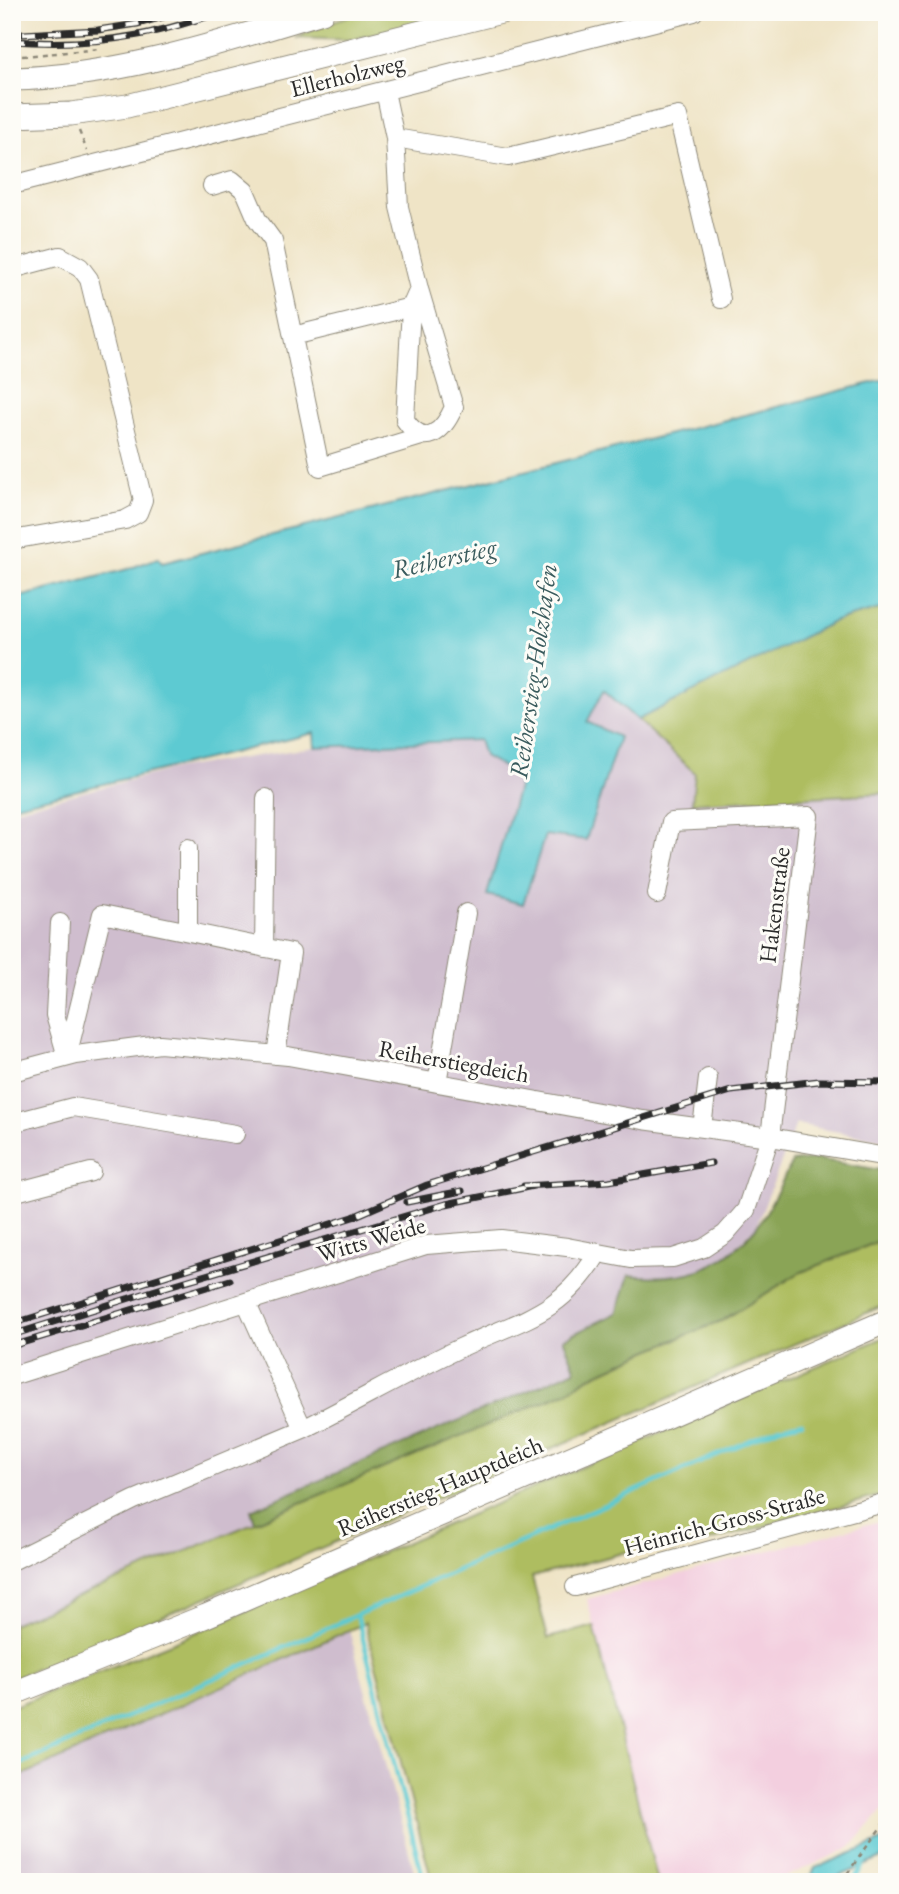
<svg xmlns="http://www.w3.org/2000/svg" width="899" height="1894" font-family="'EB Garamond',serif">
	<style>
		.built { fill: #f3cfdf }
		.industrial { fill: #cfbdce }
		.green { fill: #aebd60; stroke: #6c7446; stroke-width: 2 }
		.forest { fill: #8aa456; stroke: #5a6840; stroke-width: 2 }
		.water { fill: #5dcad2; stroke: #447a7e; stroke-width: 2 }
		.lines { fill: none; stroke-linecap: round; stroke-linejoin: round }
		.stream { stroke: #5dcad2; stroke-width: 4.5 }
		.minor-casing { stroke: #8d8878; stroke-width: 20 }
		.major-casing { stroke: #8d8878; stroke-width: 25 }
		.path { stroke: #8d8878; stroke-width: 2.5; stroke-dasharray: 5 5; stroke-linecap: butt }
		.minor { stroke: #fff; stroke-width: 18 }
		.major { stroke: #fff; stroke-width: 23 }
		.rail-casing { stroke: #2b2b2b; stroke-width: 7 }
		.rail { stroke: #fdfcf7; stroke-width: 4.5; stroke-dasharray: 13; stroke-linecap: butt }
		.labels { text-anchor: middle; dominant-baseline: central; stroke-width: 6; stroke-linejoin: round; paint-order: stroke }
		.street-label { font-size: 24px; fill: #2b2b2b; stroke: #fdfcf7 }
		.water-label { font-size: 26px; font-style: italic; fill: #3a5b5d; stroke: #fdfcf7 }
	</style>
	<rect width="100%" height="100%" fill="#fdfcf7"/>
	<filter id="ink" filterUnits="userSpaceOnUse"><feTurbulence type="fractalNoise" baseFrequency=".0143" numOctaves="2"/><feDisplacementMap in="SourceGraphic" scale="14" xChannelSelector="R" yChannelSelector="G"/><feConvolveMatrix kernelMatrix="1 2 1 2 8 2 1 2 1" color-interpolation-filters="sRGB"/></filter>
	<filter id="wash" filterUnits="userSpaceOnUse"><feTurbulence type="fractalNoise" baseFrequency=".00686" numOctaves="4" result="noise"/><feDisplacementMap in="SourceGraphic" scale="28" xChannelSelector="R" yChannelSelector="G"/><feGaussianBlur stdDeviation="1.57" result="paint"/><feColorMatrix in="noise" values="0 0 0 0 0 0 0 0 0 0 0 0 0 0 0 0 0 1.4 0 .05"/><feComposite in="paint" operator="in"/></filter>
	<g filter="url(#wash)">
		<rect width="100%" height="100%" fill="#efe4c6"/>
		<path class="built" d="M 887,1519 L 887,1805 L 850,1848 L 774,1882 L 658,1882 L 587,1599 Z"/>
		<path class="industrial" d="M 604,689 L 695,773 L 693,803 L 887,793 L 887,1141 L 796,1124 L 756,1227 L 723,1260 L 687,1275 L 653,1278 L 629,1275 L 617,1313 L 563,1339 L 577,1370 L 251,1509 L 255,1522 L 12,1624 L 12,810 L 178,768 L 315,747 L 480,740 L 484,756 L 521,777 L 487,895 L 545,835 L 586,839 L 619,738 L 587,722 Z
			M 349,1630 L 417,1882 L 12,1882 L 12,1780 Z"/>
		<path class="green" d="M 362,12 L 463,12 L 350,40 L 296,38 L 330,22 Z
			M 887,607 L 887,793 L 692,803 L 695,773 L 637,720 L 835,621 Z
			M 887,1238 L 887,1304 L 198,1601 L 12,1679 L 12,1624 L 566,1392 L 588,1378 L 647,1351 L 721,1321 L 799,1273 Z
			M 887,1336 L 887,1494 L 671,1551 L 668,1541 L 532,1577 L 548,1638 L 594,1626 L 658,1882 L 432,1882 L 365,1623 L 12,1780 L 12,1707 L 181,1639 Z"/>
		<path class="forest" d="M 817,1159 L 887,1171 L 887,1238 L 799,1273 L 721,1321 L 647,1351 L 588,1378 L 566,1392 L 255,1522 L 251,1510 L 576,1370 L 563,1339 L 617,1313 L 629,1275 C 683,1281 719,1271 755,1229 C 769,1212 781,1182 792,1162 Z"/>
		<path class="water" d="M 887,379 L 887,607 L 835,621 L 637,720 L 604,690 L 587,722 L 619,737 L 586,840 L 545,835 L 523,904 L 487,895 L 521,777 L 484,756 L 479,740 L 315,747 L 314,733 L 12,806 L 12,599 L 128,569 L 158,558 L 162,563 Z
			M 887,1839 L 887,1856 L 826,1882 L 809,1882 L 815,1868 Z"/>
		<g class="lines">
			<path class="stream" d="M 357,1615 L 424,1882
				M 12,1768 L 780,1427 L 802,1422
				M 798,1882 L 814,1876
				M 853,1882 L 863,1865"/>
		</g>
	</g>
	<g filter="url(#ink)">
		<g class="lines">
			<g class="minor-casing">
				<path id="minor" d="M 385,91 L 395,138 L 399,207 L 419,289 L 454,407 C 443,432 425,449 405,420 L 411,307 L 419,289
					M 395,138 L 508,157 L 678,116 L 721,299
					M 12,185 L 694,12
					M 212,186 L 232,180 L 245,191 L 257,219 L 273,241 L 320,467 L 425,435
					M 12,269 L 60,256 L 80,267 L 89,279 L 143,500 L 138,513 L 125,520 L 12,540
					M 293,336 L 411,307
					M 60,923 L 55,1015 L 67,1057
					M 188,931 L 188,848
					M 264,948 L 266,798
					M 67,1057 L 102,914 L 291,953 L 276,1055
					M 12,1072 L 76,1055 L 160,1044 L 288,1056 L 643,1120 L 770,1137 L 887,1157
					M 437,1083 L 466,913
					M 12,1123 L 73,1107 L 235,1134
					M 702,1128 L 708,1078
					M 12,1193 L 91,1172
					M 12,1376 L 426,1245 L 501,1239 L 567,1247 L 631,1259 L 673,1258 L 704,1248 L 725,1234 L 746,1210 L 770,1137 L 809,816 L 671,822 L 657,894
					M 303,1429 C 355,1403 407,1373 460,1348 C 521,1319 560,1316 598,1253
					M 12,1561 L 134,1500 L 303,1429 L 246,1302
					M 575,1587 L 887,1502"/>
			</g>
			<g class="major-casing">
				<path id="major" d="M 12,79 C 118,77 222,42 322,12
					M 12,116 L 71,114 L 127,106 L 501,12
					M 12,1694 L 206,1616 L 887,1321"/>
			</g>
			<path class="path" d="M 12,57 L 100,49
				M 79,131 L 87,151
				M 841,1882 L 887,1819"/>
			<use href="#minor" class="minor"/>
			<use href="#major" class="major"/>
			<g class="rail-casing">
				<path id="rail" d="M 23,34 L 98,30 L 137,24 L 181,12
					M 12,41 C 55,44 96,43 138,35 C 167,30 195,20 223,12
					M 524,1186 L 609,1181 L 711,1163
					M 407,1202 L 462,1191
					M 12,1324 L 353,1217 L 427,1185 L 731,1091 L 819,1081 L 887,1082
					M 12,1335 L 162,1288 L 446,1204 L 533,1186
					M 12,1346 L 230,1280"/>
			</g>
			<use href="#rail" class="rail"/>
		</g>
	</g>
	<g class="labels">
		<g class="street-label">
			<text transform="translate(347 75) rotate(-14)">Ellerholzweg</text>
			<text transform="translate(774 905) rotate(-83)">Hakenstraße</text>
			<text transform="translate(454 1061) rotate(10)">Reiherstiegdeich</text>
			<text transform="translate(371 1239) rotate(-16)">Witts Weide</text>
			<text transform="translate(440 1486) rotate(-23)">Reiherstieg-Hauptdeich</text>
			<text transform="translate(724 1521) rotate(-15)">Heinrich-Gross-Straße</text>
		</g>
		<g class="water-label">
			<text transform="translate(444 558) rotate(-13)">Reiherstieg</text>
			<text transform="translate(533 671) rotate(-82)">Reiherstieg-Holzhafen</text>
		</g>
	</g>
	<rect width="899" height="1894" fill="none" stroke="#fdfcf7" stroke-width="42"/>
</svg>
